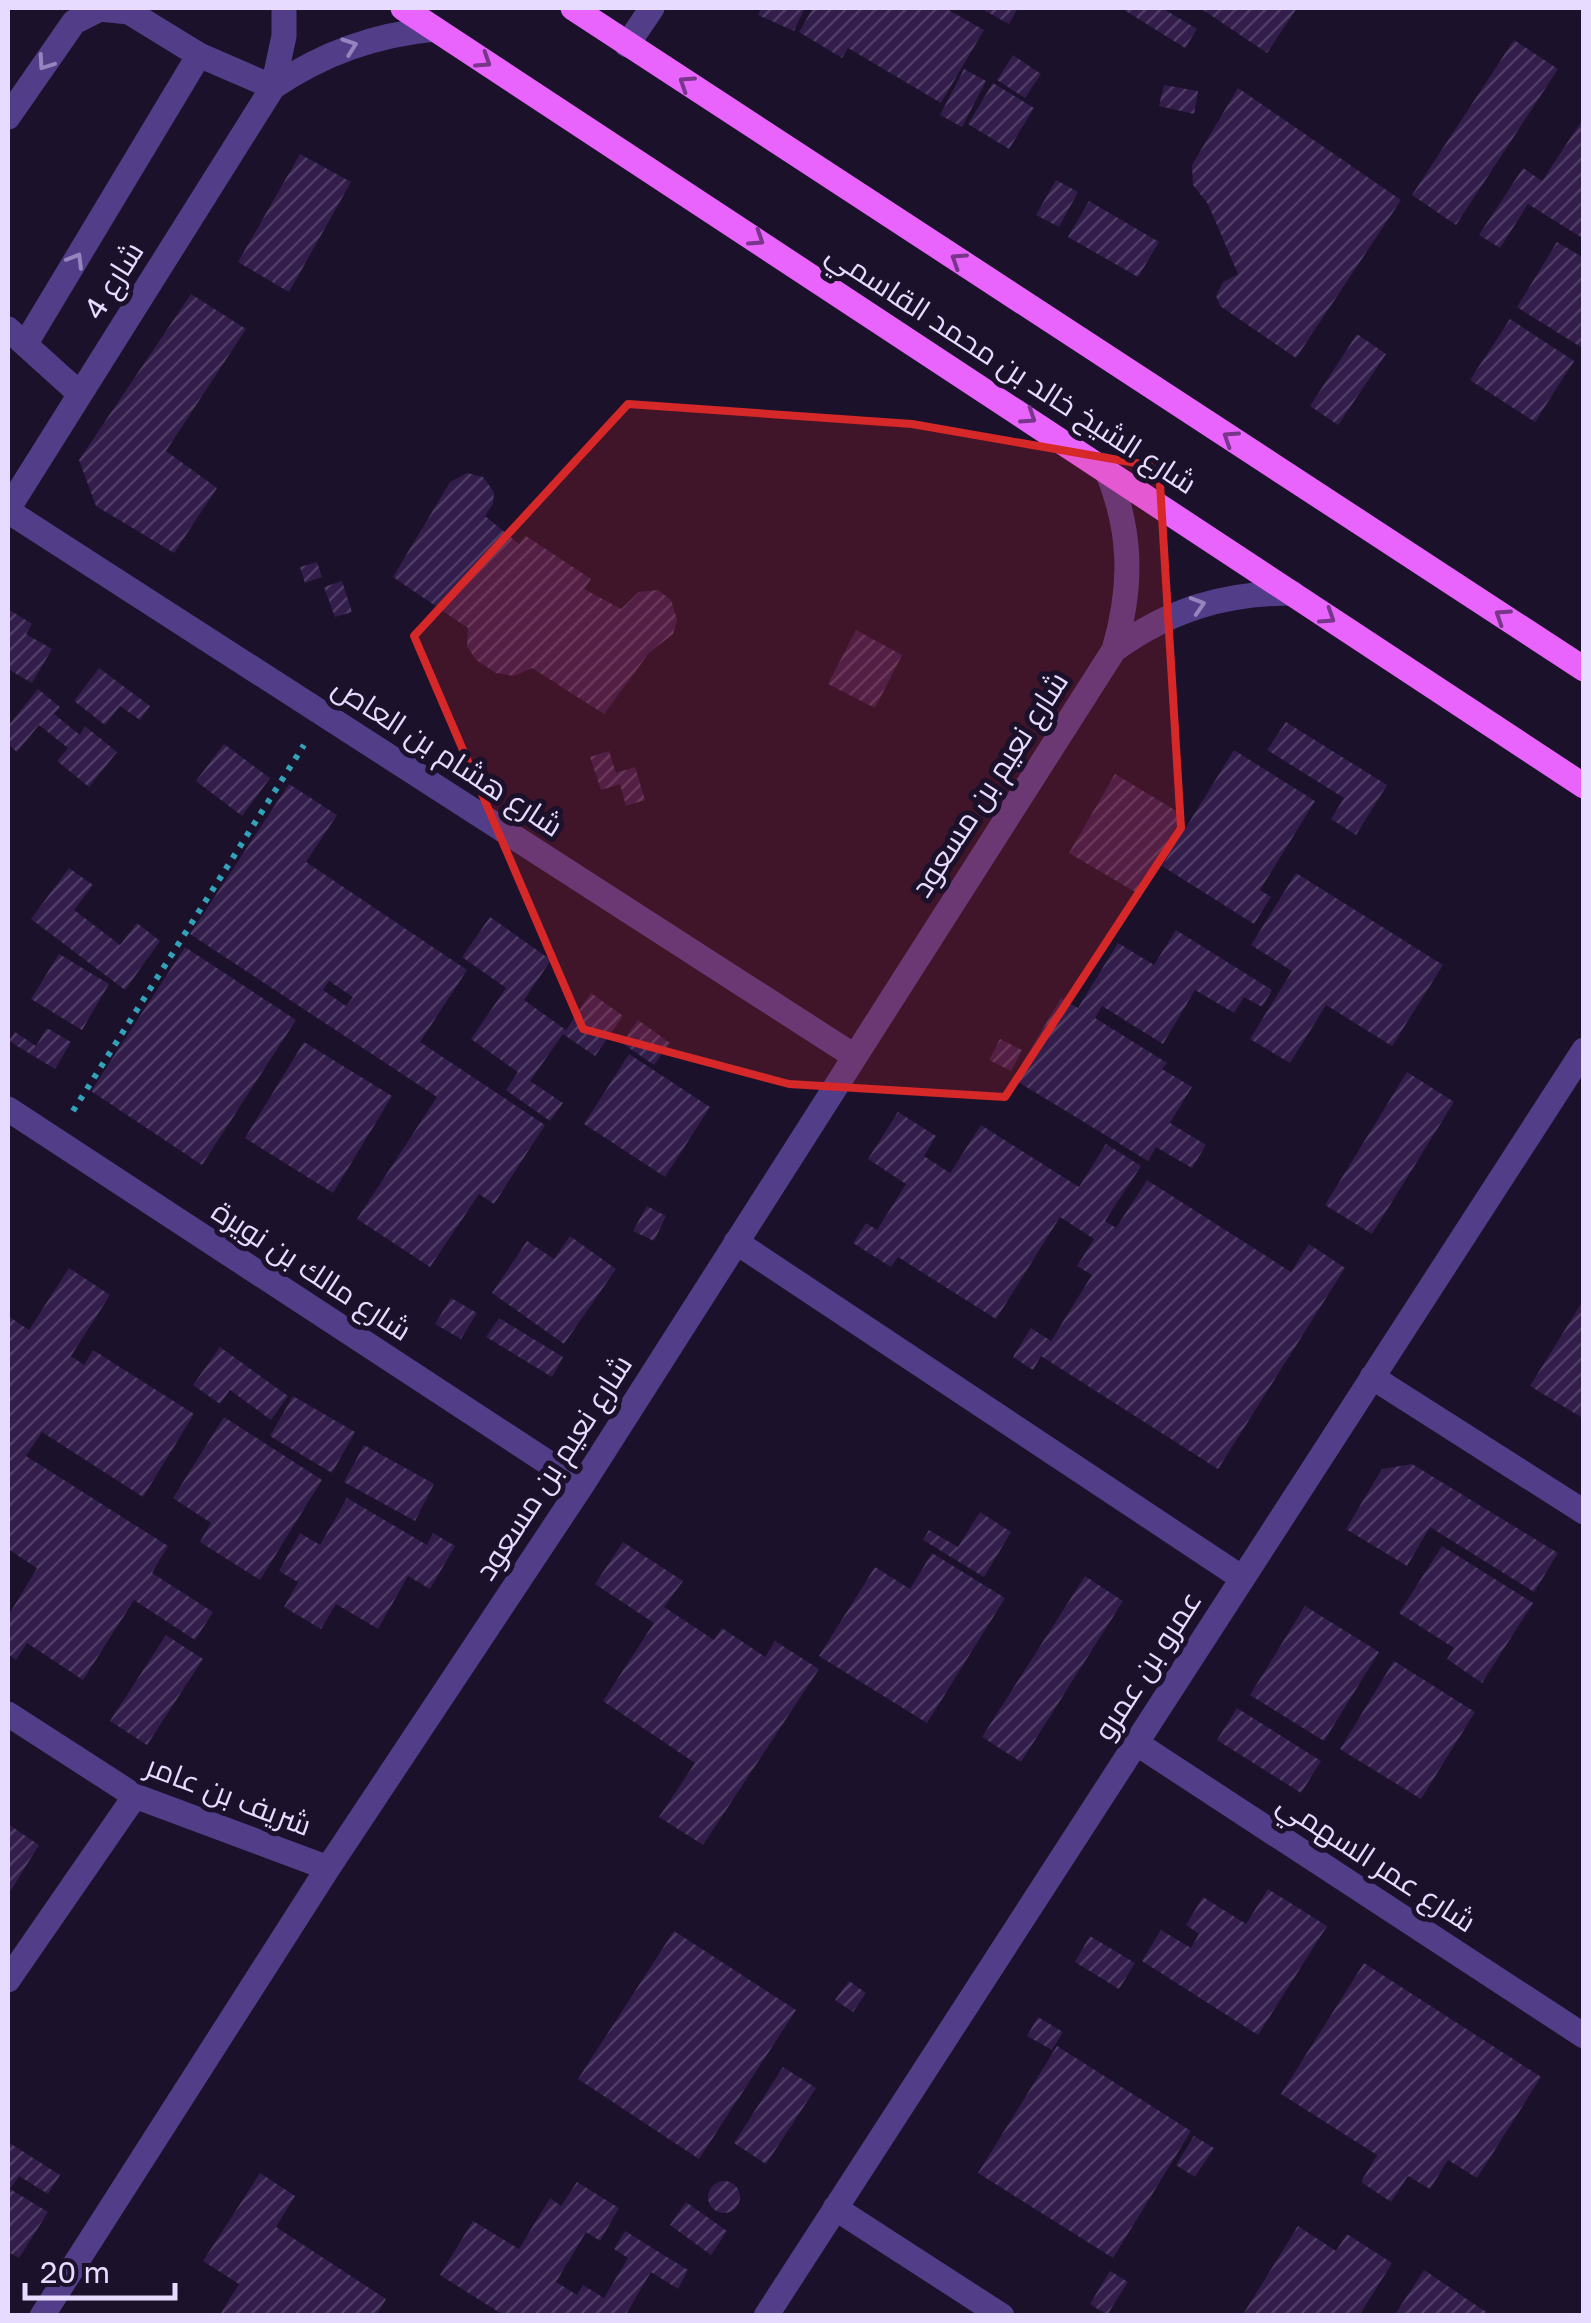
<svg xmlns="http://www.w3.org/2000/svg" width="1591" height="2323" font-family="'Golos Text',Cairo,sans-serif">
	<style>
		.building { fill: url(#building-hatch); fill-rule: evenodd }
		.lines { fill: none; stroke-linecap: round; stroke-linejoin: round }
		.path { stroke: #32a3bb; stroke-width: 6; stroke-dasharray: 5 8; stroke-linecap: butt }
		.minor { stroke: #523d88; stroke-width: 25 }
		.major { stroke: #e864fd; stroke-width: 25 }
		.oneway { stroke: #9584be }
		.oneway2 { stroke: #773689 }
		.marked { fill: #d62828; fill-opacity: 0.2; stroke: #d62828; stroke-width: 8; stroke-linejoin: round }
		.labels { text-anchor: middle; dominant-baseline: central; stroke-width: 10; stroke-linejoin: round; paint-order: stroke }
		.street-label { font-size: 30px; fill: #e7dbff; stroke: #1b112a }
	</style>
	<defs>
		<pattern id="building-hatch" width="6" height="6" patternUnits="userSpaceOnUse" patternTransform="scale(2.5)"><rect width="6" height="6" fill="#321d4b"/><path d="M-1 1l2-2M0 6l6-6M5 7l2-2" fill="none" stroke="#503d66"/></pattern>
	</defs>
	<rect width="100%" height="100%" fill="#1b112a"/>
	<path class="building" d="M 761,8 L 805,8 L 794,31 L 758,15 Z
		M 813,8 L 945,8 L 984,30 L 941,103 L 848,48 L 842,58 L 799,32 Z
		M 980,8 L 1018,8 L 1009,24 Z
		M 1121,8 L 1162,8 L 1197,29 L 1185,48 Z
		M 1200,8 L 1297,8 L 1267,53 Z
		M 1514,40 L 1558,69 L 1456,225 L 1412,195 Z
		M 1013,55 L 1041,74 L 1025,98 L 997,80 Z
		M 964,69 L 986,81 L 962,127 L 940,115 Z
		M 993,83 L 1034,108 L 1009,149 L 968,124 Z
		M 1164,85 L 1198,91 L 1194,114 L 1159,106 Z
		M 1238,88 L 1401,200 L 1296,358 L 1220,306 L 1216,296 L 1223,282 L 1238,274 L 1208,204 L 1193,185 L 1192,165 Z
		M 1581,122 L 1584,239 L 1528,204 L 1500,248 L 1479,235 L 1523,168 L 1542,181 Z
		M 300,154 L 351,182 L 289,292 L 238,262 Z
		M 1056,180 L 1078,192 L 1059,227 L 1036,215 Z
		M 1089,201 L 1159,242 L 1138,277 L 1068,237 Z
		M 1557,242 L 1584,258 L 1584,349 L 1517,307 Z
		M 191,294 L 246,329 L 166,451 L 217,488 L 174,553 L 96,506 L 79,460 Z
		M 1510,319 L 1574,361 L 1535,422 L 1470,380 Z
		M 1357,334 L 1386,354 L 1338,425 L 1310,406 Z
		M 467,473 L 483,477 L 494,492 L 493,504 L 485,516 L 519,544 L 526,536 L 591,579 L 584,589 L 621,609 L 639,592 L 658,590 L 671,600 L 677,620 L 673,634 L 649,653 L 604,714 L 532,668 L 514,676 L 496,673 L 476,660 L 467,646 L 468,628 L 393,577 L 450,482 Z
		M 317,562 L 322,577 L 305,583 L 300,567 Z
		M 342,581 L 352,612 L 335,617 L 324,587 Z
		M 8,609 L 32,624 L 26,634 L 52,649 L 32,683 L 8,669 Z
		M 856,630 L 902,655 L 875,708 L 828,684 Z
		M 99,668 L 150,706 L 140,720 L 120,706 L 105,725 L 74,701 Z
		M 38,689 L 60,707 L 54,714 L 80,735 L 85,726 L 117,752 L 89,787 L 57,761 L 68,748 L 39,725 L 17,752 L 8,744 L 8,726 Z
		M 1286,722 L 1387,785 L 1356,835 L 1331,819 L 1344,798 L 1267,750 Z
		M 224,744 L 270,778 L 242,816 L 196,781 Z
		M 1234,750 L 1315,801 L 1260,890 L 1271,897 L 1254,924 L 1162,866 Z
		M 609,751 L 616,773 L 635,767 L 645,800 L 626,806 L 620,784 L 601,790 L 590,757 Z
		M 1115,774 L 1183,815 L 1137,893 L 1069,853 Z
		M 289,784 L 337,815 L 306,862 L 467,970 L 420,1042 L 545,1125 L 494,1204 L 479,1194 L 430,1267 L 357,1219 L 437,1097 L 190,934 ZM 329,981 L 353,997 L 346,1006 L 323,990 Z
		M 69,868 L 93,885 L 74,910 L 120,945 L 137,923 L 160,941 L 125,990 L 31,919 Z
		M 1296,873 L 1443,965 L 1392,1046 L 1326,1005 L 1290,1063 L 1250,1039 L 1292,971 L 1251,945 Z
		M 490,917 L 551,960 L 524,1000 L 566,1030 L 591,993 L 623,1016 L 595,1056 L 563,1034 L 530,1081 L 563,1103 L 550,1121 L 506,1090 L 518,1072 L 471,1039 L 506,988 L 462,957 Z
		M 1176,930 L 1272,990 L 1262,1007 L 1244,997 L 1234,1013 L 1195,990 L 1163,1044 L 1102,1006 L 1095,1018 L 1167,1063 L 1162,1069 L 1192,1087 L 1170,1123 L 1206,1145 L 1192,1168 L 1156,1147 L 1148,1161 L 1013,1079 L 1061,998 L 1078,1008 L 1118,943 L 1154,965 Z
		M 185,947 L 296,1020 L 202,1165 L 91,1091 Z
		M 59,954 L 109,984 L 82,1030 L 31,999 Z
		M 638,1020 L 670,1043 L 654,1065 L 622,1043 Z
		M 47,1028 L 71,1042 L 55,1069 L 9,1041 L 15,1032 L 36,1046 Z
		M 1000,1039 L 1022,1050 L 1011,1071 L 989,1060 Z
		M 304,1042 L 392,1096 L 333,1193 L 245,1138 Z
		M 629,1054 L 710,1107 L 665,1177 L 584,1124 Z
		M 1407,1072 L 1454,1102 L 1372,1234 L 1325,1205 Z
		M 898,1112 L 936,1136 L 924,1156 L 950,1173 L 981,1125 L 1079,1187 L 1106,1144 L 1141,1166 L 1105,1221 L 1116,1228 L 1147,1180 L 1291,1272 L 1309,1244 L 1345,1268 L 1218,1469 L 1041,1356 L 1033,1370 L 1013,1357 L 1031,1328 L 1051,1341 L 1092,1275 L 1077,1266 L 1094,1239 L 1060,1217 L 996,1319 L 898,1257 L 891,1267 L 853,1243 L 866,1223 L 877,1230 L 906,1184 L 868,1159 Z
		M 647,1206 L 666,1216 L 654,1241 L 633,1231 Z
		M 570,1236 L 616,1269 L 564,1344 L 492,1293 L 527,1241 L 554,1259 Z
		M 69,1268 L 110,1295 L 71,1356 L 84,1365 L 93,1350 L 194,1414 L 143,1497 L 42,1432 L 26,1456 L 168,1546 L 152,1573 L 213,1612 L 195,1640 L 134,1600 L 83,1680 L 27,1643 L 16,1660 L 8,1654 L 8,1616 L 37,1568 L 8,1549 L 8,1316 L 29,1330 Z
		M 451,1298 L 477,1313 L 461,1339 L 435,1324 Z
		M 1584,1299 L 1584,1419 L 1530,1386 Z
		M 499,1318 L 563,1357 L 552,1377 L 486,1337 Z
		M 220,1347 L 288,1396 L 271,1420 L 230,1390 L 220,1404 L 193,1385 Z
		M 293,1396 L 355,1432 L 332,1473 L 270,1436 Z
		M 224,1417 L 322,1480 L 260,1580 L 200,1542 L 211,1523 L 173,1498 Z
		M 364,1445 L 434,1484 L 415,1521 L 344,1482 Z
		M 1412,1464 L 1558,1553 L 1534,1592 L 1430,1527 L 1407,1566 L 1346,1529 L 1382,1469 Z
		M 347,1498 L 427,1545 L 433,1533 L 455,1546 L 430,1589 L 408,1576 L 378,1629 L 336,1604 L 321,1629 L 284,1607 L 298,1582 L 279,1571 L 300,1533 L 320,1545 Z
		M 980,1512 L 1011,1532 L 984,1577 L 923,1540 L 929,1530 L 958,1547 Z
		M 623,1542 L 683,1581 L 664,1607 L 714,1640 L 722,1628 L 765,1657 L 775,1641 L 819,1669 L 703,1845 L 659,1817 L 695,1763 L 603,1701 L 654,1623 L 595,1584 Z
		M 1442,1546 L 1533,1603 L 1482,1683 L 1447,1659 L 1454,1648 L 1399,1613 Z
		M 932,1553 L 1005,1598 L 927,1723 L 819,1656 L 875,1567 L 910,1589 Z
		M 1085,1576 L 1123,1601 L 1021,1762 L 982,1737 Z
		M 1305,1606 L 1379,1652 L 1324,1741 L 1250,1695 Z
		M 166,1635 L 203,1659 L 147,1745 L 110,1721 Z
		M 1394,1661 L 1475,1712 L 1421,1799 L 1340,1749 Z
		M 1237,1708 L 1321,1761 L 1301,1793 L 1217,1740 Z
		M 8,1824 L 39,1845 L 8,1895 Z
		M 1268,1889 L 1327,1926 L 1258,2035 L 1142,1961 L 1161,1930 L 1191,1948 L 1199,1934 L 1186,1925 L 1203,1897 L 1246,1924 Z
		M 674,1931 L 796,2010 L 699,2159 L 578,2079 Z
		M 1090,1936 L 1135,1963 L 1119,1989 L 1075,1962 Z
		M 1364,1963 L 1541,2077 L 1477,2178 L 1448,2160 L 1430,2189 L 1408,2176 L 1391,2202 L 1361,2182 L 1377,2155 L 1281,2094 Z
		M 849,1981 L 866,1993 L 853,2012 L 835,2000 Z
		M 1038,2017 L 1063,2032 L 1052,2050 L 1027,2036 Z
		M 1057,2046 L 1191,2131 L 1113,2258 L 978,2173 Z
		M 783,2067 L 816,2088 L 766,2164 L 734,2143 Z
		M 1194,2136 L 1214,2148 L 1195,2177 L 1176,2165 Z
		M 8,2142 L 60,2175 L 48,2194 L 19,2176 L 10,2189 L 48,2212 L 19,2258 L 8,2252 Z
		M 260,2173 L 295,2196 L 276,2227 L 386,2299 L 376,2316 L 219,2316 L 239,2284 L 203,2261 Z
		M708 2197a16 16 0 1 1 32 0a16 16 0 1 1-32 0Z
		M 577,2182 L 619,2208 L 600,2241 L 586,2232 L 556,2282 L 577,2295 L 583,2285 L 604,2298 L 628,2258 L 614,2249 L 625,2231 L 688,2270 L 678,2289 L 651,2272 L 625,2316 L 505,2316 L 440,2275 L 473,2221 L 519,2249 L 550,2198 L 561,2206 Z
		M 686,2202 L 727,2231 L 711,2255 L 670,2225 Z
		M 1298,2226 L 1336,2251 L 1347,2234 L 1392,2263 L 1359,2316 L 1242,2316 Z
		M 1424,2270 L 1492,2316 L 1394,2316 Z
		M 1110,2271 L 1128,2282 L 1107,2315 L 1090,2304 Z"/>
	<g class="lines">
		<path class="path" d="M 73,1111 L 304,745"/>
		<path class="minor" d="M 627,45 L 652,8
			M 273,87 C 324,53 374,35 435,29
			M 8,117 L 74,22 L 100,9 L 129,12 L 199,55 L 273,87
			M 8,329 L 80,394
			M 26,343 L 199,55
			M 8,509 L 273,87 L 284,36 L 284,8
			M 8,511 L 854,1056
			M 1114,650 C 1169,610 1224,593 1292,593
			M 8,1109 L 582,1485
			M 736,1242 L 1242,1578
			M 1372,1377 L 1584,1512
			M 8,1714 L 135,1796 L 328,1868
			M 1136,1743 L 1584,2036
			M 8,1980 L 135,1796
			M 835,2208 L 1002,2316
			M 42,2316 L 328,1868 L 582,1485 L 1114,650 C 1133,585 1132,529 1105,466
			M 766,2316 L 1584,1050"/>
		<path class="major" d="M 403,8 L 1584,786
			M 573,8 L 1584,669"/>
	</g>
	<defs><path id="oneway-chevron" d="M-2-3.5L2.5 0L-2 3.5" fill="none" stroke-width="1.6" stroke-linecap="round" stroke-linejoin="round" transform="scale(2.5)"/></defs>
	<g class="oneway">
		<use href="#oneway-chevron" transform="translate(350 46) rotate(-20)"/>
		<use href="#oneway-chevron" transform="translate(45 63) rotate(125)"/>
		<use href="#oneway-chevron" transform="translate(76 260) rotate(-59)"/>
		<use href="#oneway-chevron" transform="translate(1198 605) rotate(-17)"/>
	</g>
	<g class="oneway2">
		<use href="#oneway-chevron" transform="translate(484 61) rotate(33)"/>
		<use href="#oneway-chevron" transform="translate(686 83) rotate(-147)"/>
		<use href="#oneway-chevron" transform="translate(757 239) rotate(33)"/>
		<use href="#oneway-chevron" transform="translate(958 260) rotate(-147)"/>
		<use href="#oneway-chevron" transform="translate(1029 417) rotate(33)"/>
		<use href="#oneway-chevron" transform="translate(1230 438) rotate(-147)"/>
		<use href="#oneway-chevron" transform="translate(1502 616) rotate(-147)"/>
		<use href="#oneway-chevron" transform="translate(1328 617) rotate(33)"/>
	</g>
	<path class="marked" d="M 628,404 L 912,424 L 1159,467 L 1181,828 L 1005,1097 L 789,1084 L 583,1029 L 414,636 Z"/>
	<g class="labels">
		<g class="street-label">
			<text transform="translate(113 280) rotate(-58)">شارع 4</text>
			<text transform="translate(1012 368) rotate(33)">شارع الشيخ خالد بن محمد القاسمي</text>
			<text transform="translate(448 756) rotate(33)">شارع هشام بن العاص</text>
			<text transform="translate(989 784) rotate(-57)">شارع نعيم بن مسعود</text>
			<text transform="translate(312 1270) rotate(33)">شارع مالك بن نويرة</text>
			<text transform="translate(553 1467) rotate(-57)">شارع نعيم بن مسعود</text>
			<text transform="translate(1147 1665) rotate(-57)">عمرو بن عمرو</text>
			<text transform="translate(229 1795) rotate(21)">شريف بن عامر</text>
			<text transform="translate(1377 1862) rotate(33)">شارع عمر السهمي</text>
		</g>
	</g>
	<rect width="1591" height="2323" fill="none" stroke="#e7dbff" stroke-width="20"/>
	<path d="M25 2283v15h150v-15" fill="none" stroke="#e7dbff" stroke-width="5"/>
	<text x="40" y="2283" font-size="30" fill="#e7dbff" stroke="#1b112a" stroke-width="8" paint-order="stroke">20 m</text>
</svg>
